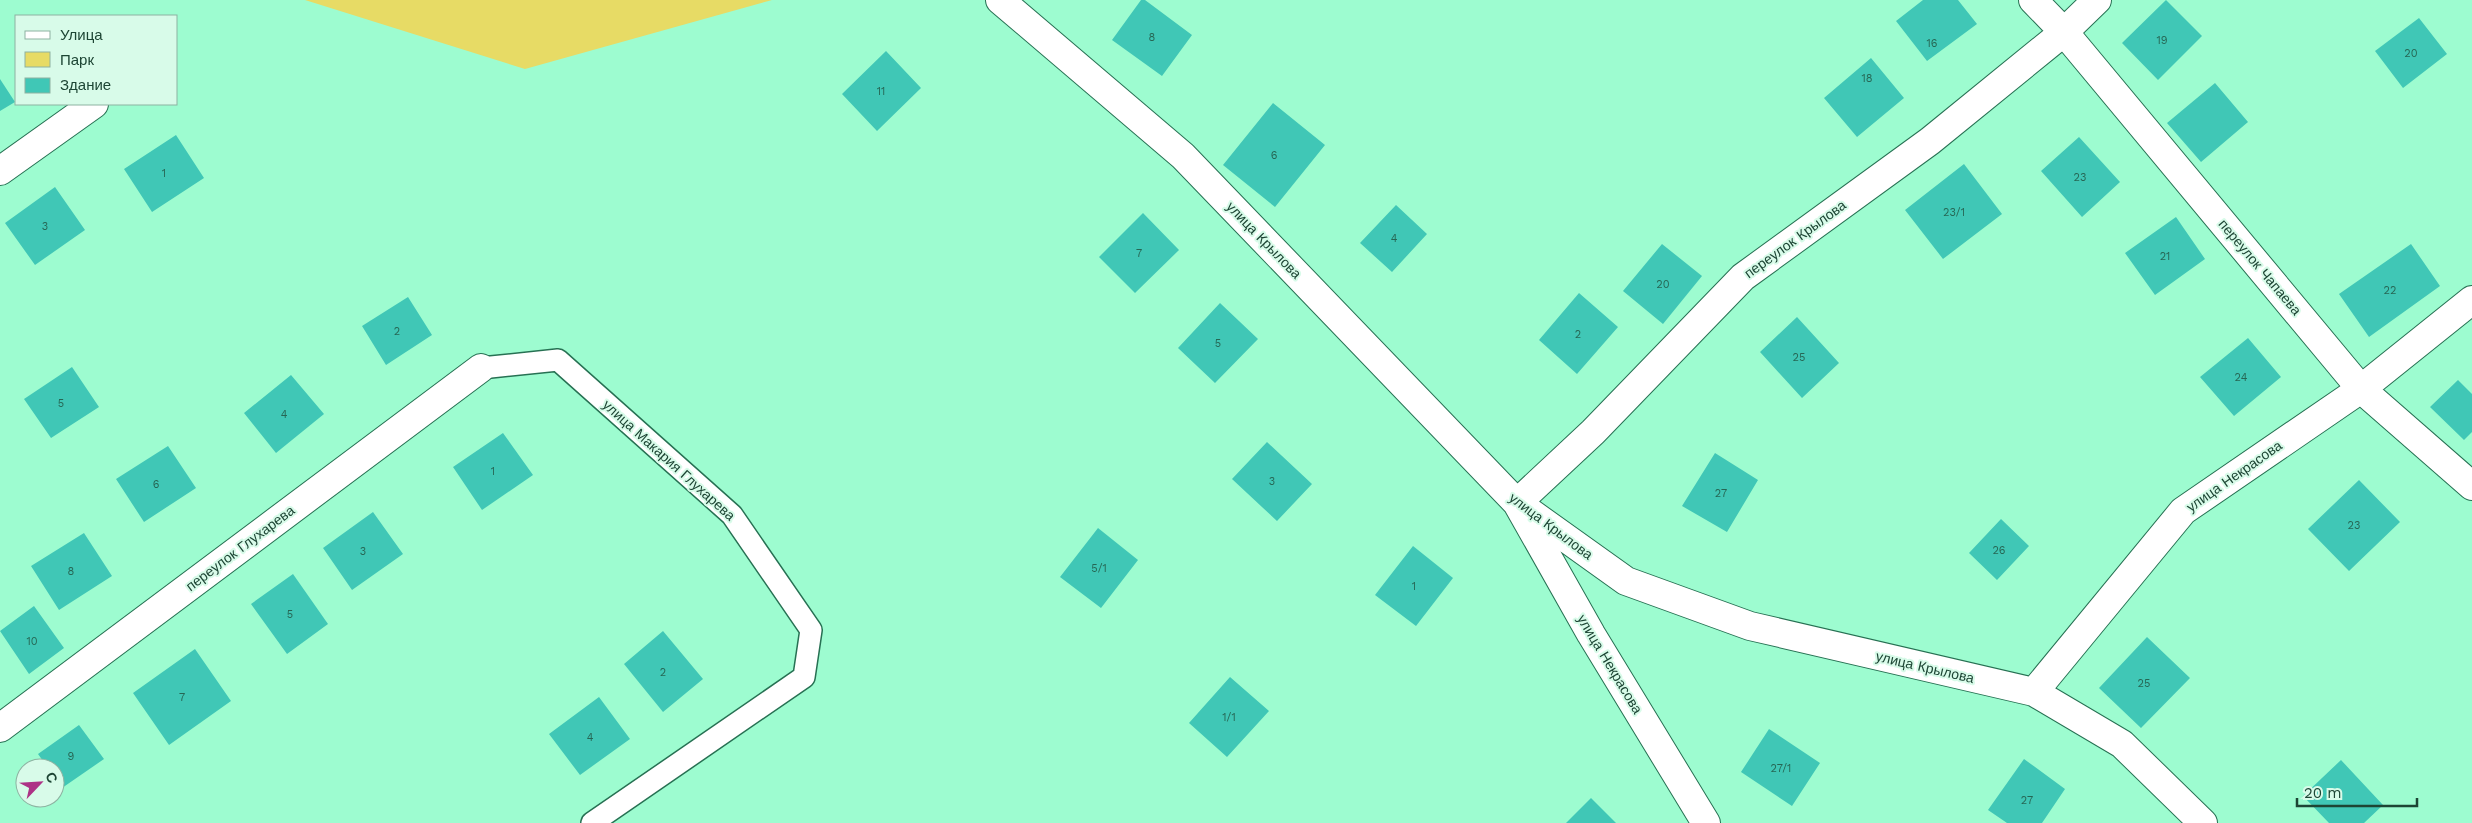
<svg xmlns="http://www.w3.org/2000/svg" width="2472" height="823" font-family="'Work Sans',sans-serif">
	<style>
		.green { fill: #e7db65 }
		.building { fill: #40c7b6 }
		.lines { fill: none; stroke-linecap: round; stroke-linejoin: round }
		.service-casing { stroke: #277153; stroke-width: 24 }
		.minor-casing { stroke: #277153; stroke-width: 30 }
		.service { stroke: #fff; stroke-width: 21 }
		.minor { stroke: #fff; stroke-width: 28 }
		.labels { text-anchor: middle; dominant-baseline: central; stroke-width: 4; stroke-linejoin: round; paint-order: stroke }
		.number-label { font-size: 11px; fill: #266654 }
		.street-label { font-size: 14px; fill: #1d4534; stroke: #d8fbe9 }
	</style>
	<rect width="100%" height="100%" fill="#9dfcd0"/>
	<path class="green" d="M 305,0 L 772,0 L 525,69 Z"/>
	<path class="building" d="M 1141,0 L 1145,0 L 1192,35 L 1162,76 L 1112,40 Z
		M 1923,0 L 1958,0 L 1977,24 L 1927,61 L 1896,21 Z
		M 2166,0 L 2202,36 L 2158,80 L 2122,43 Z
		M 2419,18 L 2447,54 L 2403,88 L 2375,51 Z
		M 886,51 L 921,88 L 877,131 L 842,94 Z
		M 1871,58 L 1904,98 L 1857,137 L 1824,98 Z
		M 0,79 L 15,102 L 0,111 Z
		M 2215,83 L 2248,122 L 2201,162 L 2167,123 Z
		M 1273,103 L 1325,145 L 1275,207 L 1223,165 Z
		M 176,135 L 204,178 L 152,212 L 124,169 Z
		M 2079,137 L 2120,182 L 2082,217 L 2041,171 Z
		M 1964,164 L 2002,214 L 1943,259 L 1905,210 Z
		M 55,187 L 85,230 L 35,265 L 5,223 Z
		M 1396,205 L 1427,234 L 1392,272 L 1360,243 Z
		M 1143,213 L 1179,250 L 1135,293 L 1099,257 Z
		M 2176,217 L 2205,259 L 2155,295 L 2125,253 Z
		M 1662,244 L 1702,276 L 1663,324 L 1623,291 Z
		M 2411,244 L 2440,286 L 2369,337 L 2339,294 Z
		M 1579,293 L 1618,327 L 1577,374 L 1539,340 Z
		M 408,297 L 432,335 L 386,365 L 362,326 Z
		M 1220,303 L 1258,339 L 1215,383 L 1178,348 Z
		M 1797,317 L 1839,363 L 1802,398 L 1760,352 Z
		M 2248,338 L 2281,377 L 2234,416 L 2200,377 Z
		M 72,367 L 99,407 L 51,438 L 24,399 Z
		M 291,375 L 324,414 L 276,453 L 244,413 Z
		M 2458,380 L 2472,394 L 2472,432 L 2464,440 L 2430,407 Z
		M 503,433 L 533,475 L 482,510 L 453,467 Z
		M 1267,442 L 1312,484 L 1277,521 L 1232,479 Z
		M 168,446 L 196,488 L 144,522 L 116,479 Z
		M 1715,453 L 1758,480 L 1727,532 L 1682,506 Z
		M 2359,480 L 2400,522 L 2349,571 L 2308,529 Z
		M 373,512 L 403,554 L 352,590 L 323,548 Z
		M 2001,519 L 2029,546 L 1997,580 L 1969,553 Z
		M 1098,528 L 1138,560 L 1101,608 L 1060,577 Z
		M 84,533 L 112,576 L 59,610 L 31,566 Z
		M 1413,546 L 1453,578 L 1416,626 L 1375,595 Z
		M 293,574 L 328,624 L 287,654 L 251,604 Z
		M 34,606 L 64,648 L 29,674 L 0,631 Z
		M 663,631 L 703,679 L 663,712 L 624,664 Z
		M 2147,637 L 2190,678 L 2141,728 L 2099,688 Z
		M 195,649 L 231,701 L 169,745 L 133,693 Z
		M 1230,677 L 1269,711 L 1227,757 L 1189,723 Z
		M 599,697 L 630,739 L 580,775 L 549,734 Z
		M 79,725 L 104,759 L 62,788 L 55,777 L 55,768 L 48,768 L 38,754 Z
		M 1769,729 L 1820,763 L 1792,806 L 1741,772 Z
		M 2024,759 L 2065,789 L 2042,823 L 2007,823 L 1988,810 Z
		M 2341,760 L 2383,805 L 2364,823 L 2329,823 L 2303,796 Z
		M 1591,798 L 1616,823 L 1566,823 Z"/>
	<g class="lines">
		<g class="service-casing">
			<path id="service" d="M 481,368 L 558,360 L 732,515 L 811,630 L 804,677 L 592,823"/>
		</g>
		<g class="minor-casing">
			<path id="minor" d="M 1000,0 L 1183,156 L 1517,503 L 1626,581 L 1750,626 L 2034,692 L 2122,744 L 2203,823
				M 2033,0 L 2064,32 L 2361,389 L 2472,486
				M 0,171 L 94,104
				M 2034,692 L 2183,511 L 2361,389 L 2472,300
				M 0,728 L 481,368
				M 1706,823 L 1591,634 L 1517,503 L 1593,432 L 1743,277 L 1930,141 L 2064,32 L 2097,0"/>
		</g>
		<use href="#service" class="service"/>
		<use href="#minor" class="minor"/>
	</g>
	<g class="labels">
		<g class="number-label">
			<text x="1152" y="37">8</text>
			<text x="2162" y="40">19</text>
			<text x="1932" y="43">16</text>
			<text x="2411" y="53">20</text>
			<text x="1867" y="78">18</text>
			<text x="881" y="91">11</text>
			<text x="1274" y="155">6</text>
			<text x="164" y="173">1</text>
			<text x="2080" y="177">23</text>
			<text x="1954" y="212">23/1</text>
			<text x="45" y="226">3</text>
			<text x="1394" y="238">4</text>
			<text x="1139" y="253">7</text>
			<text x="2165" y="256">21</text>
			<text x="1663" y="284">20</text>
			<text x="2390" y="290">22</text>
			<text x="397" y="331">2</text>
			<text x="1578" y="334">2</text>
			<text x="1218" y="343">5</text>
			<text x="1799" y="357">25</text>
			<text x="2241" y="377">24</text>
			<text x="61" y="403">5</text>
			<text x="284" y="414">4</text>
			<text x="493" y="471">1</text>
			<text x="1272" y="481">3</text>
			<text x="156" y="484">6</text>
			<text x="1721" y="493">27</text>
			<text x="2354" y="525">23</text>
			<text x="1999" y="550">26</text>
			<text x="363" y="551">3</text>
			<text x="1099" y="568">5/1</text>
			<text x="71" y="571">8</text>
			<text x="1414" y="586">1</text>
			<text x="290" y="614">5</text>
			<text x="32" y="641">10</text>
			<text x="663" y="672">2</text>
			<text x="2144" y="683">25</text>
			<text x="182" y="697">7</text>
			<text x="1229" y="717">1/1</text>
			<text x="590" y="737">4</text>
			<text x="71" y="756">9</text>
			<text x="1781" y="768">27/1</text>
			<text x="2027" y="800">27</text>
		</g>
		<g class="street-label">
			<text transform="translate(1795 239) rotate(-36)">переулок Крылова</text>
			<text transform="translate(1264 240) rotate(46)">улица Крылова</text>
			<text transform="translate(2260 267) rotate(50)">переулок Чапаева</text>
			<text transform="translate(669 460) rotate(42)">улица Макария Глухарева</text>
			<text transform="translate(2234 476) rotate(-35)">улица Некрасова</text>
			<text transform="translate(1551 526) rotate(37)">улица Крылова</text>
			<text transform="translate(240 548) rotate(-37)">переулок Глухарева</text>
			<text transform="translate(1610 664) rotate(59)">улица Некрасова</text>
			<text transform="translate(1925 667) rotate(13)">улица Крылова</text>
		</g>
	</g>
	<rect x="15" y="15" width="162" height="90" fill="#d8fbe9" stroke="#8db2a1"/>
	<rect x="25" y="31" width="25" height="8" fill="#ffffff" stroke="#8db2a1"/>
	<text x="60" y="40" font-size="15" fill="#1d4534">Улица</text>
	<rect x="25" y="52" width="25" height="15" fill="#e7db65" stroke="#8db2a1"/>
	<text x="60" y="65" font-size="15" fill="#1d4534">Парк</text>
	<rect x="25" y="78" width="25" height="15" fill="#40c7b6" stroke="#8db2a1"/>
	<text x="60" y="90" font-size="15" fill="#1d4534">Здание</text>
	<g transform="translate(40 783) rotate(65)"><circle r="24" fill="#d8fbe9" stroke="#8db2a1"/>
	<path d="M0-4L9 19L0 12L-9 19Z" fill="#ad3286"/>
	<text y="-8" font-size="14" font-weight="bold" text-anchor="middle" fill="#1d4534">С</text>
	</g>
	<path d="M2297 798v8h120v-8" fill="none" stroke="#1d4534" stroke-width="2.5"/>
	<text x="2304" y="798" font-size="15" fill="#1d4534" stroke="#d8fbe9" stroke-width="4" paint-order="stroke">20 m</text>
</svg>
